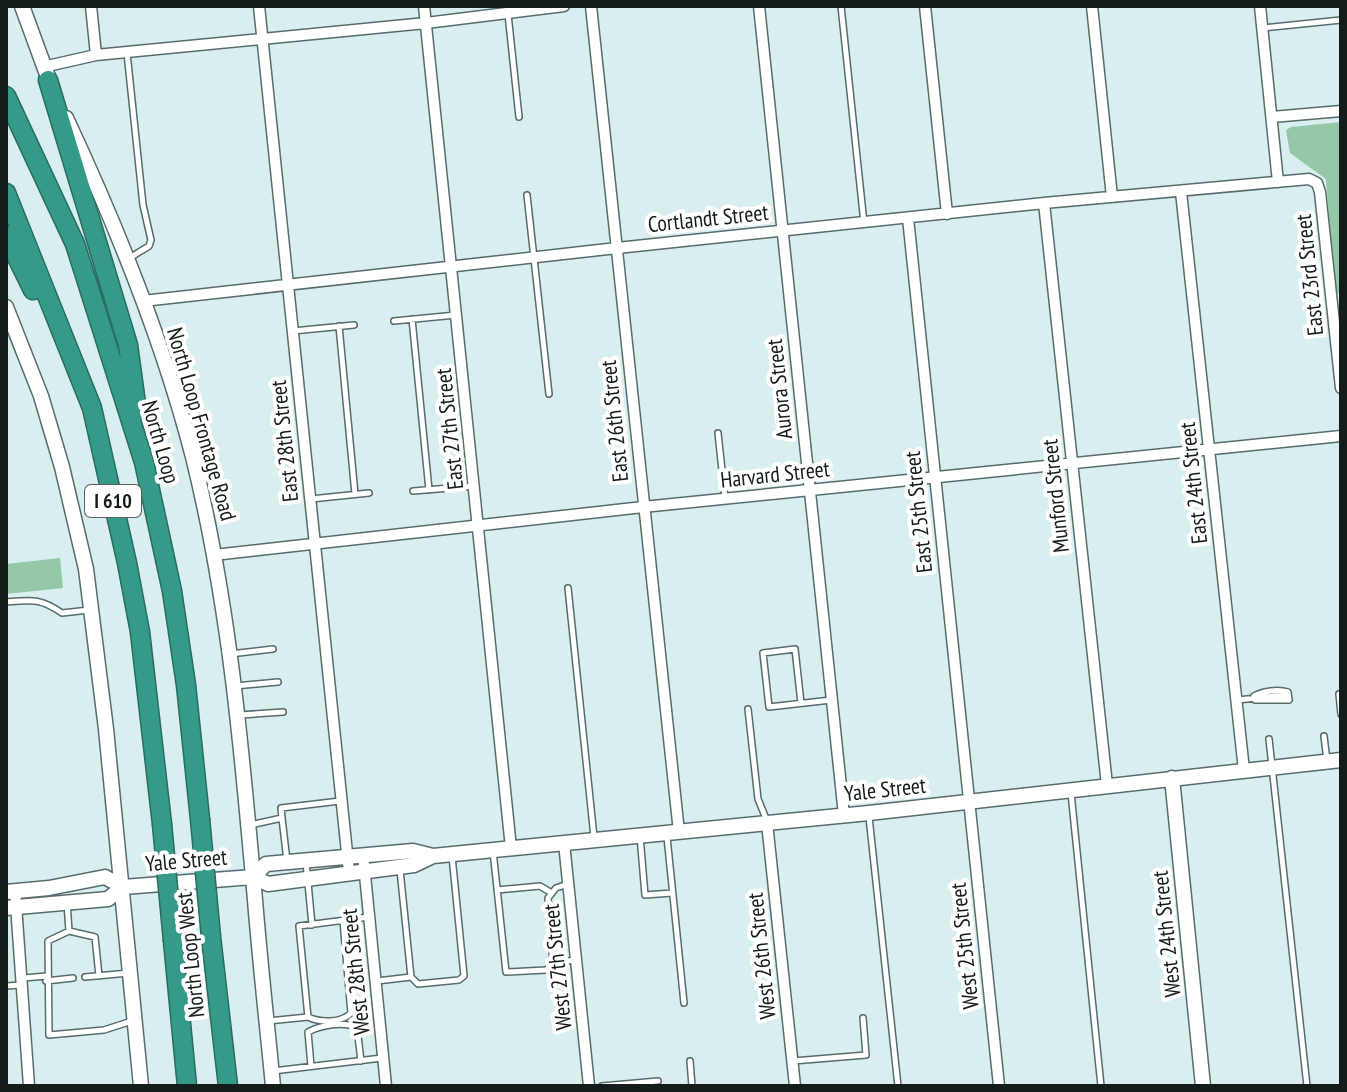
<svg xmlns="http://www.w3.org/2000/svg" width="1347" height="1092" font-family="'PT Sans Narrow',sans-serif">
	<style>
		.green { fill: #94c8a9 }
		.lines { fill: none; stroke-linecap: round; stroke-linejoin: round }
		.lane-casing { stroke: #596c6c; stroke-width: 8 }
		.street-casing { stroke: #596c6c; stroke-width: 13 }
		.secondary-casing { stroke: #596c6c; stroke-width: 17 }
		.highway-casing { stroke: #296e61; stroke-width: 21 }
		.lane { stroke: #fff; stroke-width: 5 }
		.street { stroke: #fff; stroke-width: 10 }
		.secondary { stroke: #fff; stroke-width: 14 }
		.highway { stroke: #359a87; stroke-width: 18 }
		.highway-bridge-casing { stroke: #296e61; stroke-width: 21; stroke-linecap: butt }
		.highway-bridge { stroke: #359a87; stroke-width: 18 }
		.labels { text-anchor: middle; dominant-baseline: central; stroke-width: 8; stroke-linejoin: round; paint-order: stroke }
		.shield { fill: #fff; stroke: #5a5f5f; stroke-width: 2 }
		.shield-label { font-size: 20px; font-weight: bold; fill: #141b1b }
		.street-label { font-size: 22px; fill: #141b1b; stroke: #fff }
	</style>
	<rect width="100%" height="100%" fill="#d9eeef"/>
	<path class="green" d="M 1341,122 L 1341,293 L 1335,294 L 1326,179 L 1290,153 L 1286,130 L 1291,127 Z
		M 60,558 L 63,588 L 6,594 L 6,564 Z"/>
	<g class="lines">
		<g class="lane-casing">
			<path id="lane" d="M 841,6 L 864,223
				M 508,14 L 519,117
				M 1263,28 L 1341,20
				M 127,53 L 143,205 L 151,240 L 149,246 L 128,259
				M 527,195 L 549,394
				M 412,319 L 429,490
				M 394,321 L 456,315
				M 339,326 L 355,494
				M 293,331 L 354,325
				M 718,433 L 725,498
				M 413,491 L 475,486
				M 311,499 L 369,493
				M 568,588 L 594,837
				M 6,602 C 32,600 40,598 62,613 L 89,610
				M 230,654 L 273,649
				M 235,686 L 278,682
				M 1339,694 L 1341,714
				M 1254,696 C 1263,691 1278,689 1288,692 L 1289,699
				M 1238,700 L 1284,695 L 1289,700
				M 1255,700 L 1288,700
				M 801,703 L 795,649 L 763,653 L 769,707 L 831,700
				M 748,709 L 758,799 L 767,821
				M 240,715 L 283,712
				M 1324,736 L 1327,761
				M 1269,739 L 1307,1086
				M 1071,793 L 1101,1086
				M 869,817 L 898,1086
				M 282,818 L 287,861
				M 250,825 L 282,818 L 281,808 L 340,801
				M 640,836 L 645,895 L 672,893
				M 667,837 L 684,1003
				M 493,851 L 506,972 L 546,970 L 553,963 L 575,960
				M 306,862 L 312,925
				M 497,890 L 540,886 L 550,892
				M 67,903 L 69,931 L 48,941 L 49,1035 L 104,1030 L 132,1021
				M 69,931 L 95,937 L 99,976
				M 553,963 L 548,898 L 556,888 L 568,884
				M 85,977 L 129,973
				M 411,977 L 418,984 L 459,980 L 464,976 L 452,856
				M 23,978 L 47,976
				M 46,981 L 73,978
				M 377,981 L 411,977 L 400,870
				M 6,986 L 21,985
				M 308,1017 C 321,1023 341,1023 351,1013 L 343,921
				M 268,1021 L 308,1017 L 299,926 L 369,917
				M 690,1061 L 692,1086
				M 793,1061 L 866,1055 L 863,1018
				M 311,1066 L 308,1032 C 321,1025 344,1021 357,1028 L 361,1061
				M 273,1071 L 382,1058
				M 602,1086 L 658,1081"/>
		</g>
		<g class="street-casing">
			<path id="street" d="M 91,6 L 96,55
				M 259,6 L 349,872
				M 424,6 L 511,848
				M 591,6 L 679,832
				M 759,6 L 844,815
				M 925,6 L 947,214
				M 1092,6 L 1112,197
				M 1260,6 L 1278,182
				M 43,67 L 96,55 L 426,23 L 564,6
				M 1272,117 L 1341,111
				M 1181,192 L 1244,770
				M 1044,203 L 1107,785
				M 908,218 L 999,1086
				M 143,301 L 617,248 L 1044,203 L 1309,179 L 1317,183 L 1320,192 L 1341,388
				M 214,555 L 643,507 L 1341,436
				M 767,823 L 795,1086
				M 564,843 L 589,1086
				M 363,855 L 386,1086
				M 15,891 L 29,1086"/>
		</g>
		<g class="secondary-casing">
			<path id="secondary" d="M 22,6 L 52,88
				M 66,118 C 117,227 163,340 193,457 C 229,602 242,751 255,900 C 260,962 267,1024 273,1086
				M 6,307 L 41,396 L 62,467 L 86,569 L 106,729 L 141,1086
				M 1172,778 L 1203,1086
				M 253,877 L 266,864 L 413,851 L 433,856
				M 6,892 L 49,888 L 105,877 L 123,887
				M 6,908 L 108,899 L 123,887 L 253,877 L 268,884 L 414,865 L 433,856 L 869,813 L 1341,760"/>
		</g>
		<g class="highway-casing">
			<path id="highway" d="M 48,80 L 128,345 L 137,411
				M 6,96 L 75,244 L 144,462 L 172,591 L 186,685 L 200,819
				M 6,193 L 92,408 L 127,563 L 140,632 L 162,824
				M 6,235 L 33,290
				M 211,937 L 228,1086
				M 173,941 L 187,1086"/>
		</g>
		<use href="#lane" class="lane"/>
		<use href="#street" class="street"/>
		<use href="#secondary" class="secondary"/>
		<use href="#highway" class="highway"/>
		<g class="highway-bridge-casing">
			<path id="highway-bridge" d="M 200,819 L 211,937
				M 162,824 L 173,941"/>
		</g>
		<use href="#highway-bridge" class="highway-bridge"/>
	</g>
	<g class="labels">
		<rect class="shield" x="85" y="485" width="56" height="32" rx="6"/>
		<g class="shield-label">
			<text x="113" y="501">I 610</text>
		</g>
		<g class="street-label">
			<text transform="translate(708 218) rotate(-6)">Cortlandt Street</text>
			<text transform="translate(1309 275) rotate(-96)">East 23rd Street</text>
			<text transform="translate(779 389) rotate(-96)">Aurora Street</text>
			<text transform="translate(614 421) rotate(-96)">East 26th Street</text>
			<text transform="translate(202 424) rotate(74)">North Loop Frontage Road</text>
			<text transform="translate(449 429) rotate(-96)">East 27th Street</text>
			<text transform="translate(284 441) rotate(-96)">East 28th Street</text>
			<text transform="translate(161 442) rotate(74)">North Loop</text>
			<text transform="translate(775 474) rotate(-6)">Harvard Street</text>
			<text transform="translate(1193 483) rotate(-96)">East 24th Street</text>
			<text transform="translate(1055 496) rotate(-96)">Munford Street</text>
			<text transform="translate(918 512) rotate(-96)">East 25th Street</text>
			<text transform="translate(885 789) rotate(-6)">Yale Street</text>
			<text transform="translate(186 860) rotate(-5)">Yale Street</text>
			<text transform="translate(1166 934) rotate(-96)">West 24th Street</text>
			<text transform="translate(964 946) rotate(-96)">West 25th Street</text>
			<text transform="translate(190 955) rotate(-96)">North Loop West</text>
			<text transform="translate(761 956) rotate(-96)">West 26th Street</text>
			<text transform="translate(557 967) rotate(-96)">West 27th Street</text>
			<text transform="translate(355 972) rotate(-96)">West 28th Street</text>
		</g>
	</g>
	<rect width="1347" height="1092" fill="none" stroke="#141b1b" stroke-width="16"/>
</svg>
